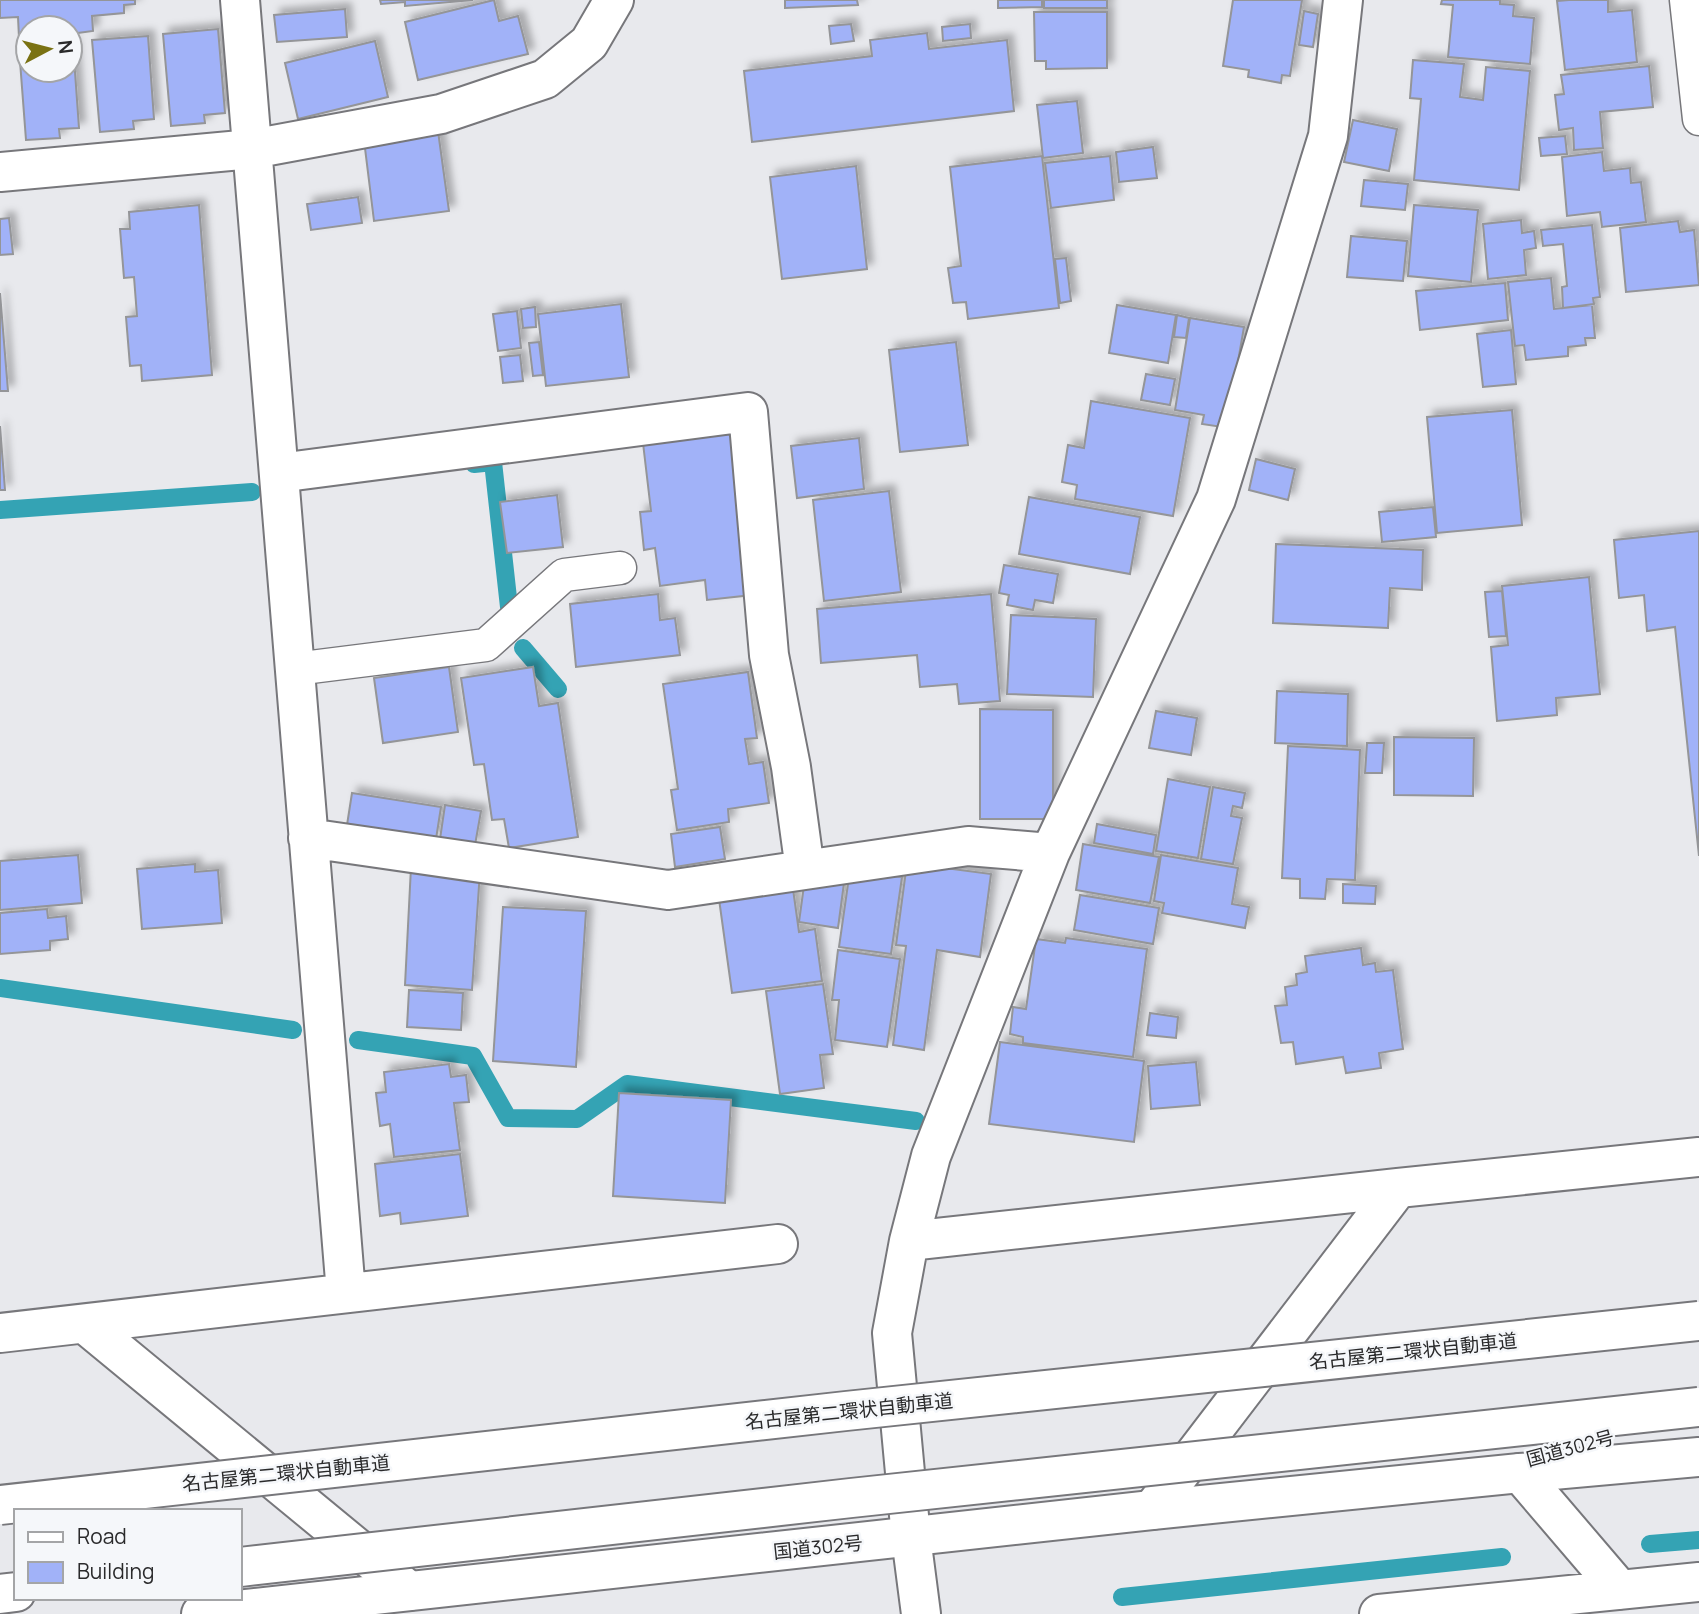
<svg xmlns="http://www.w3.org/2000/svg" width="1699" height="1614" font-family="Manrope,'Noto Sans JP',sans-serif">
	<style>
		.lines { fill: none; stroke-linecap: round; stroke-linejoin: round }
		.stream { stroke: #34a3b4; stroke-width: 18 }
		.building { fill: #a1b2f8; stroke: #949598; stroke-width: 2; filter: url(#shadow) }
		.lane-casing { stroke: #77777b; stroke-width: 35 }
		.street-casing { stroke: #77777b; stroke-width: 42 }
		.highway-casing { stroke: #77777b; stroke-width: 42 }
		.lane { stroke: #fff; stroke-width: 32 }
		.street { stroke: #fff; stroke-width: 38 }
		.highway { stroke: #fff; stroke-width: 38 }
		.highway-bridge-casing { stroke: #77777b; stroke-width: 42; stroke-linecap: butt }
		.highway-bridge { stroke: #fff; stroke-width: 38 }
		.labels { text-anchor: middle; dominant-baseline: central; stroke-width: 5; stroke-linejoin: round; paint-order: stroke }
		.street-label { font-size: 19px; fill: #2a2a2b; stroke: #f5f7fa }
	</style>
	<defs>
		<filter id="shadow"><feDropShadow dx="6" dy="-6" stdDeviation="3.5" flood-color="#0004"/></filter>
	</defs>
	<rect width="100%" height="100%" fill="#e8e9ed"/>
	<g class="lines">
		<path class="stream" d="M 474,464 L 493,462 L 509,607
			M 0,510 L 252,492
			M 523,648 L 558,689
			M 0,988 L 293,1030
			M 358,1040 L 473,1056 L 508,1118 L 577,1119 L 627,1084 L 916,1121
			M 1650,1544 L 1699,1540
			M 1122,1597 L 1502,1557"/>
	</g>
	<path class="building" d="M 0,0 L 135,0 L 135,4 L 124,5 L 124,13 L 92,16 L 93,31 L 70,34 L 70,28 L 28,28 L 28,37 L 19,38 L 18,17 L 0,18 Z
		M 380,0 L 473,0 L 405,6 L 405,2 L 381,4 Z
		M 494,0 L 499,21 L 518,16 L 528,54 L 418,80 L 405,22 Z
		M 785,0 L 857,0 L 858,5 L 785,8 Z
		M 998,0 L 1042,0 L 1042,7 L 998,8 Z
		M 1044,0 L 1107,0 L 1107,8 L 1044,8 Z
		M 1233,0 L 1302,0 L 1290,76 L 1282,75 L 1281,83 L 1248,77 L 1249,70 L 1223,66 Z
		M 1442,0 L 1500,0 L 1500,4 L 1514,5 L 1513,16 L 1534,18 L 1530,64 L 1448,57 L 1453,5 L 1441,4 Z
		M 1569,0 L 1608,0 L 1608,12 L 1632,10 L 1637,62 L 1565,70 L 1557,1 Z
		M 345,9 L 347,37 L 277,42 L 274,15 Z
		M 1304,11 L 1318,14 L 1313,47 L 1299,45 Z
		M 1034,12 L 1107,12 L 1107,68 L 1046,69 L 1046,61 L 1035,61 Z
		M 851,24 L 854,41 L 831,44 L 829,26 Z
		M 970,24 L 971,38 L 943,41 L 942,27 Z
		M 218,29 L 225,113 L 204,115 L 205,123 L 171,126 L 163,34 Z
		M 927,33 L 929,49 L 1007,40 L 1014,111 L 752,142 L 744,71 L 872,56 L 870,40 Z
		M 148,36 L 154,119 L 133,121 L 134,129 L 100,132 L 92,40 Z
		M 375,41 L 388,97 L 298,119 L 285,63 Z
		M 70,44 L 73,44 L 79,128 L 59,129 L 60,138 L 26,140 L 19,48 L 28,48 L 28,70 L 70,70 Z
		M 1413,60 L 1464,64 L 1460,97 L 1483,100 L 1486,67 L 1530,71 L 1519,190 L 1414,180 L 1421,99 L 1410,98 Z
		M 1649,66 L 1653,107 L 1600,112 L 1603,148 L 1574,150 L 1573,128 L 1559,130 L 1555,95 L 1564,94 L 1561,75 Z
		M 1077,101 L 1083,153 L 1043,158 L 1037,105 Z
		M 1353,120 L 1397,129 L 1389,171 L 1344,162 Z
		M 438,131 L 449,211 L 374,221 L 364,140 Z
		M 1565,136 L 1567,154 L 1541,156 L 1539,138 Z
		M 1153,147 L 1157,178 L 1119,182 L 1116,152 Z
		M 1602,152 L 1604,171 L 1630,168 L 1631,183 L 1641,182 L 1646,222 L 1602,227 L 1600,212 L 1567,216 L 1562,157 Z
		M 1042,156 L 1059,308 L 968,319 L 966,302 L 953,303 L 948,268 L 961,266 L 950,167 Z
		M 1110,156 L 1114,200 L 1051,208 L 1045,163 Z
		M 856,166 L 867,269 L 782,279 L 770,177 Z
		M 1364,180 L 1408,184 L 1405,210 L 1361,206 Z
		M 358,197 L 362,223 L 311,230 L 307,204 Z
		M 199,205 L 212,375 L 142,381 L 141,365 L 130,366 L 126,317 L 137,316 L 134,277 L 124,278 L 120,229 L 130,229 L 129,212 Z
		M 1414,205 L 1478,210 L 1471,282 L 1408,276 Z
		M 9,218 L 13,254 L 0,255 L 0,219 Z
		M 1521,220 L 1522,233 L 1534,231 L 1536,248 L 1524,250 L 1526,275 L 1488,279 L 1483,224 Z
		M 1678,221 L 1680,232 L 1694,230 L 1699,285 L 1626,292 L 1620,228 Z
		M 1592,225 L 1600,297 L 1593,298 L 1594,304 L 1563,308 L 1562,287 L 1567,286 L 1563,244 L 1543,246 L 1541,230 Z
		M 1351,236 L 1407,241 L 1403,281 L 1347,277 Z
		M 1066,258 L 1071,301 L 1060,303 L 1055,259 Z
		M 1551,278 L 1554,309 L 1592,305 L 1595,338 L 1585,338 L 1586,345 L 1568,347 L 1568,356 L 1526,360 L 1524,345 L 1515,346 L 1508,282 Z
		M 1505,283 L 1508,320 L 1420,330 L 1416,291 Z
		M 0,293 L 8,391 L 0,391 Z
		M 621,304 L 629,377 L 546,386 L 538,314 Z
		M 1117,305 L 1176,315 L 1168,363 L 1109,353 Z
		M 535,307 L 536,327 L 523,328 L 521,309 Z
		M 517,311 L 521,348 L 498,351 L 493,314 Z
		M 1177,315 L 1189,318 L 1186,338 L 1174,337 Z
		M 1190,318 L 1244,327 L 1228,419 L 1222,427 L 1202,424 L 1204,415 L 1175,410 Z
		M 1511,330 L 1516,384 L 1483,387 L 1477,334 Z
		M 539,342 L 543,375 L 533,376 L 529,343 Z
		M 956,342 L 968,445 L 900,452 L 889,350 Z
		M 520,355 L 523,381 L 503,383 L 500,357 Z
		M 1146,374 L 1175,379 L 1170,405 L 1141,400 Z
		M 1091,401 L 1190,418 L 1173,516 L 1075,499 L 1077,485 L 1062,482 L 1068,445 L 1084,448 Z
		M 1512,410 L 1522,525 L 1437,533 L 1427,417 Z
		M 0,426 L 5,490 L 0,490 Z
		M 733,433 L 752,595 L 707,600 L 705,580 L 660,586 L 655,548 L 644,550 L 640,512 L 651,511 L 643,443 Z
		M 859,438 L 864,489 L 797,498 L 791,446 Z
		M 1256,459 L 1295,469 L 1288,500 L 1249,490 Z
		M 889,491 L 901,592 L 824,601 L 813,500 Z
		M 557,495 L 563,547 L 507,553 L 500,502 Z
		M 1029,497 L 1140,517 L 1130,574 L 1019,554 Z
		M 1433,507 L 1436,537 L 1382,542 L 1379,512 Z
		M 1699,531 L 1699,856 L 1675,627 L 1647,631 L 1644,595 L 1619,598 L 1614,540 Z
		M 1276,544 L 1423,550 L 1422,590 L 1390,588 L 1388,628 L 1273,623 Z
		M 1004,565 L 1058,574 L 1053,603 L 1035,600 L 1033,610 L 1007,605 L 1009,595 L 999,593 Z
		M 1589,577 L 1600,694 L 1556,698 L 1557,715 L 1497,721 L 1491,647 L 1508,645 L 1502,586 Z
		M 1502,591 L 1506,636 L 1489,637 L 1485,592 Z
		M 658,594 L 660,620 L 675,618 L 680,655 L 576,667 L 570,604 Z
		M 991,594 L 1000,701 L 959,704 L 957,684 L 920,687 L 917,655 L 821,663 L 817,609 Z
		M 1011,615 L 1096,619 L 1093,697 L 1007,694 Z
		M 449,667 L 458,732 L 383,743 L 374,678 Z
		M 533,667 L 539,706 L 558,703 L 578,837 L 509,848 L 504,819 L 492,820 L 484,764 L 474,765 L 461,678 Z
		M 748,672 L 757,738 L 745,739 L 749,764 L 763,762 L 769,803 L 728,809 L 729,822 L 677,830 L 671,790 L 678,789 L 663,684 Z
		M 1277,691 L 1348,694 L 1347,746 L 1275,743 Z
		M 980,709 L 1053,710 L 1053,819 L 980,819 Z
		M 1156,711 L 1197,718 L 1191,755 L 1149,748 Z
		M 1394,737 L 1474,738 L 1473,796 L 1394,795 Z
		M 1367,743 L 1384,743 L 1382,773 L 1365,773 Z
		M 1288,746 L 1360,750 L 1355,880 L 1327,879 L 1325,899 L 1300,898 L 1300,879 L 1282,878 Z
		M 1168,779 L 1210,787 L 1198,858 L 1156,851 Z
		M 1213,787 L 1245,793 L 1242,808 L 1233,806 L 1231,816 L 1242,818 L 1233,864 L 1201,859 Z
		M 352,793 L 441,807 L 436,839 L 347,825 Z
		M 445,805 L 481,811 L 475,845 L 440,839 Z
		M 1097,824 L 1156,835 L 1153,854 L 1094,843 Z
		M 720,827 L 725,859 L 675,867 L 671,834 Z
		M 1083,844 L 1159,857 L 1150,903 L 1076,890 Z
		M 78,855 L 82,903 L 0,910 L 0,861 Z
		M 1161,855 L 1238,868 L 1232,904 L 1249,907 L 1245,928 L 1162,913 L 1164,903 L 1154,901 Z
		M 907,863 L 991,874 L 980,957 L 937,950 L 924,1050 L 893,1045 L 906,946 L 896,945 Z
		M 195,864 L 195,872 L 218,870 L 222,923 L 142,929 L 137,869 Z
		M 411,867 L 480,871 L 472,990 L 405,985 Z
		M 850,870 L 902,877 L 891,954 L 839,947 Z
		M 805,878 L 844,883 L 838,928 L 799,922 Z
		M 1343,884 L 1376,886 L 1375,904 L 1343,903 Z
		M 793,889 L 799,932 L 815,929 L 822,981 L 732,993 L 719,899 Z
		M 1080,895 L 1159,908 L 1153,944 L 1074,930 Z
		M 503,907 L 586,911 L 576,1067 L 493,1061 Z
		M 47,909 L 48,918 L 66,916 L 68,939 L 50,941 L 50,950 L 0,954 L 0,913 Z
		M 1066,938 L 1147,949 L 1133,1057 L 1023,1043 L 1023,1037 L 1010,1034 L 1013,1007 L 1026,1009 L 1036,939 L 1065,943 Z
		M 1361,948 L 1363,965 L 1375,963 L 1376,972 L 1393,970 L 1403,1049 L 1379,1053 L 1381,1068 L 1346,1073 L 1343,1057 L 1296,1064 L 1293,1042 L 1281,1043 L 1275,1006 L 1287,1005 L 1285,987 L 1297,985 L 1296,974 L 1307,972 L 1305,956 Z
		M 838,950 L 900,959 L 887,1047 L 835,1040 L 839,1000 L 832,1000 Z
		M 823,984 L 833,1054 L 820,1055 L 824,1088 L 780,1094 L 766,991 Z
		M 409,990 L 463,993 L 461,1030 L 407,1027 Z
		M 1150,1013 L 1178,1017 L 1176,1038 L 1147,1035 Z
		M 1000,1042 L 1144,1061 L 1134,1142 L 989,1124 Z
		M 1196,1062 L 1200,1105 L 1151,1109 L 1148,1066 Z
		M 449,1064 L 451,1077 L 466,1075 L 469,1102 L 454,1103 L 460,1150 L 394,1157 L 390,1124 L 380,1126 L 376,1093 L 386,1092 L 384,1072 Z
		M 619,1093 L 731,1100 L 725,1203 L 613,1196 Z
		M 460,1154 L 468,1216 L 401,1224 L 400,1213 L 380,1216 L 375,1164 Z"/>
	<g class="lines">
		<g class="lane-casing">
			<path id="lane" d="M 1686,0 L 1699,119
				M 295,669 L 486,645 L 564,575 L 620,568"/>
		</g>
		<g class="street-casing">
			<path id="street" d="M 240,0 L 346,1293
				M 0,172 L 252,149 L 441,114 L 545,79 L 589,43 L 614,0
				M 279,473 L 748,412 L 769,655 L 791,767 L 805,870
				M 308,838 L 668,890 L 968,846 L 1050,853
				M 909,1241 L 1398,1188 L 1699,1157
				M 85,1324 L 409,1591
				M 0,1333 L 778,1244
				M 1520,1473 L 1620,1590
				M 1152,1510 L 1398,1188
				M 921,1614 L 911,1537 L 892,1333 L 909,1241 L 931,1156 L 1050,853 L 1216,499 L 1328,136 L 1343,0
				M 1379,1614 L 1699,1582"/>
		</g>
		<g class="highway-casing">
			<path id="highway" d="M 0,1594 L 16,1592
				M 201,1614 L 1152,1510 L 1520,1473 L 1699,1457"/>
		</g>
		<use href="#lane" class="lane"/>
		<use href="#street" class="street"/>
		<use href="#highway" class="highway"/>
		<g class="highway-bridge-casing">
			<path id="highway-bridge" d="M 0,1505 L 846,1411 L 1699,1321
				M 240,1567 L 851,1498 L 1699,1407"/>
		</g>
		<use href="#highway-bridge" class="highway-bridge"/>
	</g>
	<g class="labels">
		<g class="street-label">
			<text transform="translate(1413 1351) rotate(-6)">名古屋第二環状自動車道</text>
			<text transform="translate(849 1411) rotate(-6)">名古屋第二環状自動車道</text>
			<text transform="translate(1570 1448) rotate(-15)">国道302号</text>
			<text transform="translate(286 1473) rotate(-6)">名古屋第二環状自動車道</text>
			<text transform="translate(818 1547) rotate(-6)">国道302号</text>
		</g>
	</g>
	<rect x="14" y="1509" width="228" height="91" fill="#f5f7fa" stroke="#a4a5a7" stroke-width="2"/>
	<rect x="28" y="1532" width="35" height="10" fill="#ffffff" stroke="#a4a5a7" stroke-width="2"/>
	<text x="77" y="1544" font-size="21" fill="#2a2a2b">Road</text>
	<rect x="28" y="1562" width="35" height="21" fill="#a1b2f8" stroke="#a4a5a7" stroke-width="2"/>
	<text x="77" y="1579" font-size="21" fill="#2a2a2b">Building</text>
	<g transform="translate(49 49) rotate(83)"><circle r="33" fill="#f5f7fa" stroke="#a4a5a7" stroke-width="2"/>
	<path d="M0-5L12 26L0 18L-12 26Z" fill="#7a7213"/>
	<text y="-10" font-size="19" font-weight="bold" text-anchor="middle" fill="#2a2a2b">N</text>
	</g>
</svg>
